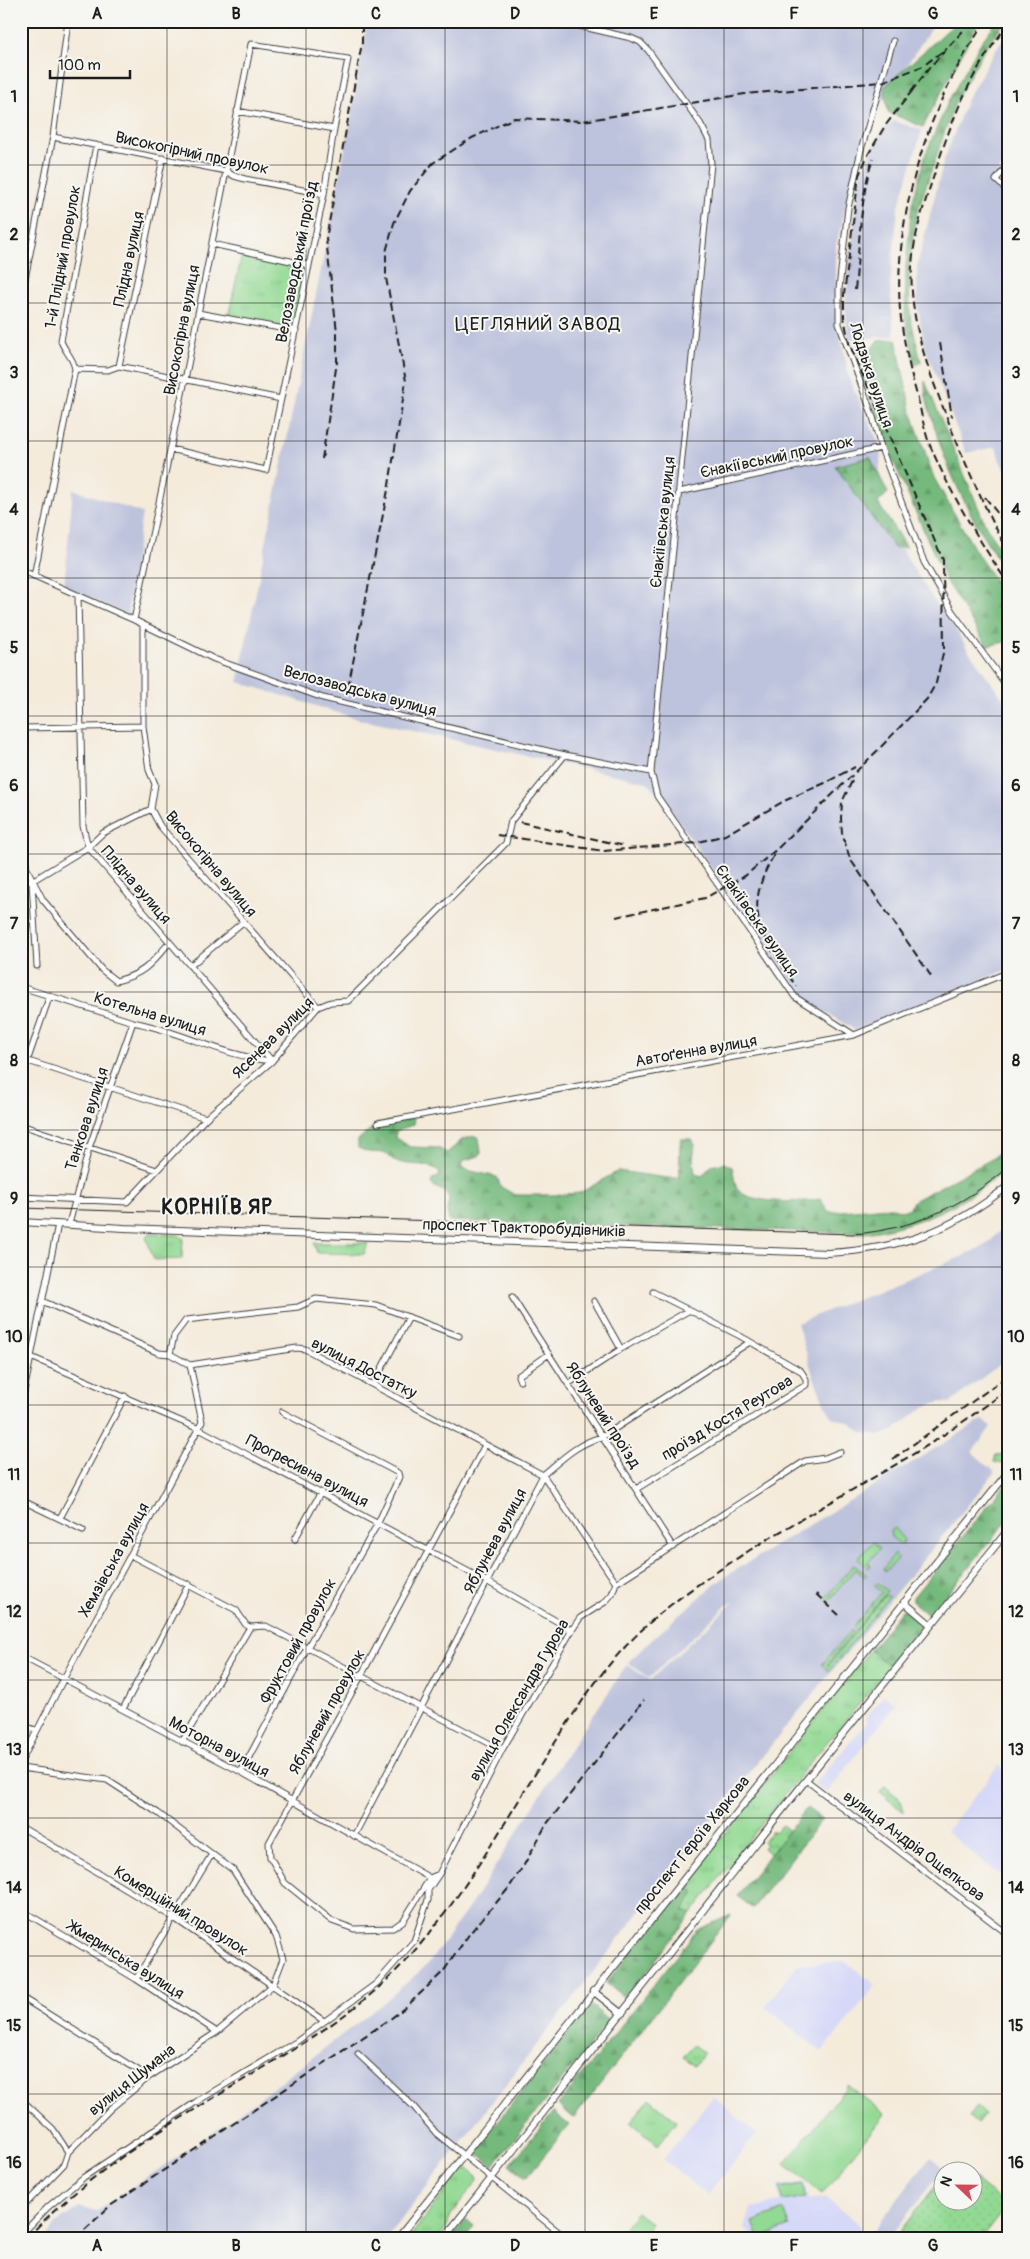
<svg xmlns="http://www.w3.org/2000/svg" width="1030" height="2259" font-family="Pangolin,sans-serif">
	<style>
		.built { fill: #d6d8f8 }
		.industrial { fill: #bec3dd }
		.grass { fill: url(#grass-tufts); stroke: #577a58 }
		.forest { fill: url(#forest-firs); stroke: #486a4c }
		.garden { fill: url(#garden-dots); stroke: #577a58 }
		.pitch { fill: #92d993; stroke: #577a58 }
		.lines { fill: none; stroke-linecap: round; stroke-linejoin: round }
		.minor-casing { stroke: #3c3b39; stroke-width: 7 }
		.major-casing { stroke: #3c3b39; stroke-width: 8 }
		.minor { stroke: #fff; stroke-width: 5 }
		.major { stroke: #fff; stroke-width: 6 }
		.tram { stroke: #1c1c1c; stroke-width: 1 }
		.rail { stroke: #1c1c1c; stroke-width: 2; stroke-dasharray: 8 4; stroke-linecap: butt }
		.grid { fill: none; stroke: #1c1c1c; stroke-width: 1; stroke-opacity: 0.55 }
		.labels { text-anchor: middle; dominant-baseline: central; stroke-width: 4; stroke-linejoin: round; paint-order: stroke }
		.street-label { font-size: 16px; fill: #1c1c1c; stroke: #f6f6f2 }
		.quarter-label { font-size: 19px; letter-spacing: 1px; fill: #1c1c1c; stroke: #f6f6f2 }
		.district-label { font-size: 21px; font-weight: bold; letter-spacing: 1px; fill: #1c1c1c; stroke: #f6f6f2 }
		.neatline { fill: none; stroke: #1c1c1c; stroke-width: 2 }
		.grid-label { font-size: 16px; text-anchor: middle; font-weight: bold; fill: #1c1c1c }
	</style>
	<defs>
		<pattern id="grass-tufts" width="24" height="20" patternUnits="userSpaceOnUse" patternTransform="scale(1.25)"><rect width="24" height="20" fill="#92d993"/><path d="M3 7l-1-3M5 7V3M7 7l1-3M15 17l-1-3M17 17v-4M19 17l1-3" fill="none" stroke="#7dba7e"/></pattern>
		<pattern id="forest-firs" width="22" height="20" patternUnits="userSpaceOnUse" patternTransform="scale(1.25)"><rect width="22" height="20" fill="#75b97d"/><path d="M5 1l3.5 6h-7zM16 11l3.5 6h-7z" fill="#659e6b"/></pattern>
		<pattern id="garden-dots" width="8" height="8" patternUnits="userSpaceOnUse" patternTransform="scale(1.25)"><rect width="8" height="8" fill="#92d993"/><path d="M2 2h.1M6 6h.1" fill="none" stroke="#7dba7e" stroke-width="1.8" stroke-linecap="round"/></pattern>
	</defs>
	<rect width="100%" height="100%" fill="#f6f6f2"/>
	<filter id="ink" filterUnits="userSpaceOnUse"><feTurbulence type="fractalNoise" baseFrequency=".02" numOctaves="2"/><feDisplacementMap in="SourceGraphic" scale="10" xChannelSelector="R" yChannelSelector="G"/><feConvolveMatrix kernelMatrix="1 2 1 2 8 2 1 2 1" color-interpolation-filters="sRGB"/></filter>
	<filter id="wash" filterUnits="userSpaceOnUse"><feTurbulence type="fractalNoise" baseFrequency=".0096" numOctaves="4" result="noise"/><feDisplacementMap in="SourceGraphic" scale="20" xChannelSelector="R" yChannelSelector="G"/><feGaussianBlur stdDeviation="1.12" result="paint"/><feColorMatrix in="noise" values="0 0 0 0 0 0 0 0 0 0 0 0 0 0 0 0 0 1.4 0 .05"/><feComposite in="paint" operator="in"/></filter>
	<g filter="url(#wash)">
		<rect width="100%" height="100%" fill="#f4ebdb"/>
		<path class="built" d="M 884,1695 L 896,1704 L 827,1793 L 814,1784 L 867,1722 L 865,1718 Z
			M 999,1765 L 1009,1773 L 1009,1866 L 1001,1876 L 946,1832 Z
			M 844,1961 L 876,1985 L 822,2052 L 765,2007 L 797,1965 Z
			M 713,2097 L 757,2133 L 707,2195 L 663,2159 Z
			M 805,2182 L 808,2200 L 826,2197 L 861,2227 L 852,2238 L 755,2238 L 745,2229 L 751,2208 L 780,2202 L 778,2186 Z"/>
		<path class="industrial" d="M 367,21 L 936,21 L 867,125 L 836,245 L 836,317 L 850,381 L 881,448 L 878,504 L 909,562 L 940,610 L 946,612 L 968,650 L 1009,707 L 1009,969 L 855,1030 L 800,997 L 665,801 L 647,782 L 358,719 L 238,682 L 349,130 Z
			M 1009,33 L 1009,157 L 991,183 L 1009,197 L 1009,474 L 1000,461 L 996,447 L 966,453 L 925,347 L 917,304 L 917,266 L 944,160 L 967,99 L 996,49 Z
			M 894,121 L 922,130 L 898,209 L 890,284 L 894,336 L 849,339 L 845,306 L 860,176 L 881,132 Z
			M 73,489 L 142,513 L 127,614 L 64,587 Z
			M 1009,1220 L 1009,1357 L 950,1403 L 940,1402 L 924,1407 L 894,1430 L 882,1435 L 863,1433 L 850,1423 L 833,1418 L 825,1405 L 813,1375 L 797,1323 L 961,1257 L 989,1243 Z
			M 982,1420 L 991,1427 L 972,1452 L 995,1472 L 727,1799 L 387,2238 L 44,2238 L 63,2218 L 80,2208 L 97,2211 L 222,2127 L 382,2004 L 428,1964 L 472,1903 L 566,1755 L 627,1665 L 650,1680 L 735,1601 L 726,1606 L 649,1678 L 628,1662 L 679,1615 L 724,1577 Z
			M 930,2158 L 944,2168 L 889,2238 L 867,2238 Z"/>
		<path class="grass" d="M 242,254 L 304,267 L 306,269 L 295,327 L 292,329 L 228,317 Z
			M 149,1234 L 178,1235 L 183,1238 L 182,1259 L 154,1260 L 146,1237 Z
			M 314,1243 L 368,1243 L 364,1254 L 360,1254 L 317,1253 Z
			M 1009,1449 L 1009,1457 L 1003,1464 L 994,1462 L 996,1455 L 1005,1454 Z
			M 894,1528 L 904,1540 L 901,1545 L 891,1537 L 890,1531 Z
			M 873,1542 L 880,1548 L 868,1563 L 871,1566 L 868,1568 L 858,1559 Z
			M 894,1554 L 898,1559 L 886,1571 L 883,1569 Z
			M 854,1564 L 867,1575 L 865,1577 L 855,1569 L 828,1602 L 825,1599 Z
			M 877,1583 L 887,1591 L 856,1630 L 853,1627 L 882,1592 L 875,1586 Z
			M 885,1595 L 889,1597 L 829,1671 L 822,1665 L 851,1630 L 853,1632 L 827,1665 L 828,1666 Z
			M 870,1650 L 890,1667 L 813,1759 L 691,1914 L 683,1911 L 694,1893 L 685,1884 Z
			M 885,1786 L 901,1800 L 904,1812 L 880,1793 Z
			M 782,1825 L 790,1831 L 771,1855 L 763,1848 L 766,1844 L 763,1842 L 772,1831 L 775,1832 Z
			M 693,2045 L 704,2053 L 694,2066 L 683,2057 Z
			M 650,2099 L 677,2121 L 658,2145 L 630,2122 Z
			M 977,2107 L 985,2114 L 977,2124 L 969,2117 Z
			M 468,2169 L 477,2176 L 478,2180 L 451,2215 L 446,2228 L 438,2238 L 409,2238 L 461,2170 Z
			M 637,2212 L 652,2224 L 641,2238 L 630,2238 L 621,2231 Z"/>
		<path class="forest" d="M 958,21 L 979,21 L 923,127 L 888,112 L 884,87 Z
			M 997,21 L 1006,21 L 985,48 L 955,102 L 916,215 L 909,268 L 910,316 L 921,362 L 915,365 L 905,316 L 906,265 L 912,204 L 926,153 L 950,98 L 980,44 Z
			M 896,339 L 911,411 L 934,478 L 979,557 L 1009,600 L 1009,641 L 987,646 L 947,583 L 888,449 L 860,366 L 877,341 Z
			M 925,381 L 986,526 L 1009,563 L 1009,576 C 976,528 947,474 932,418 C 928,405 924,394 925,381 Z
			M 870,457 L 888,493 L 878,503 L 906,547 L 894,548 L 835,466 Z
			M 413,1118 L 414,1124 L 396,1132 L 395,1137 L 410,1147 L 438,1148 L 447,1153 L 463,1139 L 475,1136 L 479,1138 L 481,1152 L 479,1156 L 463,1161 L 461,1166 L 467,1170 L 497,1177 L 501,1187 L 515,1195 L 554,1195 L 580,1193 L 618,1171 L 667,1178 L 679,1178 C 681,1165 678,1152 681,1139 L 691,1139 L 695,1145 L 693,1159 L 695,1174 L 702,1176 L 711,1166 L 724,1163 L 732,1167 C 734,1173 734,1185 738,1190 C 750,1204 803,1203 820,1199 L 829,1212 L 890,1207 L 902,1211 L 910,1208 L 913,1201 L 992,1159 L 1009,1141 L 1009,1167 C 967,1203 919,1226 864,1233 L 449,1221 L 447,1211 L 449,1198 L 445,1192 L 433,1186 L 431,1183 L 433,1179 L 440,1176 L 439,1171 C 423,1159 399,1171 386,1153 L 368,1152 L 358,1148 L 358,1140 L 378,1123 Z
			M 1009,1480 L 1009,1518 L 931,1614 L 927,1614 L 913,1602 L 913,1597 Z
			M 902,1610 L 907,1610 L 921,1622 L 921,1626 L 890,1667 L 870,1650 Z
			M 807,1808 L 822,1819 L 753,1908 L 737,1896 Z
			M 685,1884 L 695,1893 L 683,1911 L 691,1914 L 626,1999 L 606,1983 Z
			M 731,1915 L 574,2118 L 558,2105 L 697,1930 Z
			M 590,2004 L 609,2021 L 493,2166 L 475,2151 Z
			M 553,2112 L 569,2125 L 526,2178 L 510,2165 Z
			M 466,2219 L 474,2226 L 465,2238 L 451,2238 Z"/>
		<path class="garden" d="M 942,2178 L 942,2202 L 972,2202 L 973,2178 L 1007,2206 L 982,2238 L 897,2238 L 895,2237 Z"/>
		<path class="pitch" d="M 848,2085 L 885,2114 L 822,2194 L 785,2164 Z
			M 803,2184 L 805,2198 L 782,2201 L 780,2188 Z
			M 784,2210 L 790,2226 L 759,2238 L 753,2222 Z"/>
	</g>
	<g filter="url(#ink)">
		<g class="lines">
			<g class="minor-casing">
				<path id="minor" d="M 558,21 L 631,38 L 640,42 L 648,50 L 700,123 L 709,140 L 711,164 L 651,772 L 657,796 L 795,997 L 854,1035
					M 893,41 L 861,150 L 848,208 L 839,289 L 839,324 L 873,417 L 881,448 L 924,562 L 952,611 L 1009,689
					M 237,111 L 334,129
					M 53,137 L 226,171 L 234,176 L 245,179 L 324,194
					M 1009,163 L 996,180 L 1009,192
					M 212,244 L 309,265
					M 21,299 L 53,137 L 68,21
					M 198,313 L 296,331
					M 119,366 L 163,158
					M 75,369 L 108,370 L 119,366 L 281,399
					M 679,492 L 881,448
					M 21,570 L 134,620 L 214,659 L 323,698 L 565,755 L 651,772
					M 34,576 L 75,369 C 73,357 65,352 61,341 L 96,145
					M 78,595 L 83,826 L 88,847 L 272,1061
					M 134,620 L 185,380 L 251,44 L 348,59 L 334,129 L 324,194 L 266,470 L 170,449
					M 143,625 L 143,726 L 149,770 L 155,784 L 151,809 L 160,826 L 318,1007
					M 21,728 L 143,726
					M 21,756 L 26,867 L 43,900 L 102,970 L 116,981 C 144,974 151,964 169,943
					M 21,882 L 32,881 L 88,847 L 103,833 L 151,809
					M 32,882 L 37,966
					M 190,966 L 243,922
					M 21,987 L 133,1022 C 180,1031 223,1056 271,1061
					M 28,1061 L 206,1118
					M 21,1079 L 50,995
					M 378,1123 L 854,1035 L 1009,972
					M 21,1125 L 157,1170
					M 21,1197 L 127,1202 L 206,1118 L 272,1061 L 318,1007 L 331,1002 L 348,1001 L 506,843 L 511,821 L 565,755
					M 69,1224 L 89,1148 L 133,1022
					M 512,1297 L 673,1547
					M 42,1301 L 159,1353 L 170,1354 L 190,1365 L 297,1348 L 305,1349 L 543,1475 L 616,1583
					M 594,1301 L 621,1349
					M 170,1354 L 174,1336 L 186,1320 L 298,1307 L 316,1299 L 376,1305 L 459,1336
					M 21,1356 L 31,1357 L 199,1429 L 488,1582 L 572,1630
					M 520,1381 L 518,1376 L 549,1354
					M 568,1384 L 621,1349 L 688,1311
					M 373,1385 L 409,1317
					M 21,1406 L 58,1224
					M 485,1445 L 361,1676 L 269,1843 L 270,1857 L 285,1883 L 332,1921 L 354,1929 L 393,1928 L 403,1921 L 430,1878 L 439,1874 L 502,1750 L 572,1630 L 580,1618 L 605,1602 L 612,1594 L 616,1583 L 805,1461 L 825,1458 L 840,1452
					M 636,1489 L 806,1385 L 806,1379 L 801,1371 L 740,1336 L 653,1292
					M 21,1500 L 83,1530
					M 60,1518 L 125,1396
					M 295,1539 L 321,1492
					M 130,1555 L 236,1610 L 246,1625 L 250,1627 L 266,1626 L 502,1750
					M 21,1656 L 241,1772 L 430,1878
					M 123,1709 L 189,1584
					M 21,1725 L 36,1730
					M 182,1742 L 250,1627
					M 21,1762 L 64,1678 L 202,1422 L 190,1365
					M 21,1768 L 107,1780 L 158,1813 L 233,1870 L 276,1936 L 283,1959 L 273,1985 L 217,2032 L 149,2077 L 111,2108 L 68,2152 L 64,2164 L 21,2209
					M 241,1772 L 307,1648 L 378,1523 L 399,1477 L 398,1473 L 282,1412
					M 806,1780 L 1009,1935
					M 21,1827 L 174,1918 L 324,2021
					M 354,1836 L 543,1475 C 562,1459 578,1443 602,1437 L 750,1342
					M 21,1910 L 136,1979 L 217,2032
					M 136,1979 L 212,1854
					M 21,1997 L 149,2077
					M 358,2054 L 413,2106 L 436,2133 L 566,2238
					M 21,2099 L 53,2129 L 68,2152
					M 21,2235 L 48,2207 L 84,2177 L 196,2102 L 296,2042 L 377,1983 L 414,1941 L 428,1900 L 428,1890 L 439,1874
					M 999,2238 L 1009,2225"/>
			</g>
			<g class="major-casing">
				<path id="major" d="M 21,1222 L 124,1228 L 828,1253 C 901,1249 952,1231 1009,1185
					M 904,1602 L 931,1625
					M 593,1991 L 622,2014
					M 398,2238 L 1009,1471
					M 444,2238 L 806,1780 L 1009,1529"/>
			</g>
			<use href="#minor" class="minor"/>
			<use href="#major" class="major"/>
			<path class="tram" d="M 21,1208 L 853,1234 C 913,1230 964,1205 1009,1167"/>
			<path class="rail" d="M 986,21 C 930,100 893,213 900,310 C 903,340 910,371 918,399 C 922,416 925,435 932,450 C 953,498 980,542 1009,585
				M 1009,23 C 975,66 956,108 939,160 C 928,194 914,229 912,266 C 908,324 932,379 953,433 C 970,474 987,514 1009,552
				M 911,92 L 930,67 L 972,21
				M 855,290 C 859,252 860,194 873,159
				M 940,343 L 952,417
				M 322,459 L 337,362 L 337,332 L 326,239 L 362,43 L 362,21
				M 985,497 L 1009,528
				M 348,687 L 389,485 L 406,381 L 386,278 L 386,252 L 394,223 L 410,191 L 433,163 L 472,138 L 514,118 L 583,121 L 745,94 L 882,82 L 923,66 L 947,48
				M 852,781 L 842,802 L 841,818 L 842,833 L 850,859 L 931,976
				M 520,822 L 625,846
				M 497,835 L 604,851 L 695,843 L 725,835 L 784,801 L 825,783 L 855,767
				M 774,855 C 740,913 763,937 796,986
				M 616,917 L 705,898 L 745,876 L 777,849 L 877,751 L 927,699 L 936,683 L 944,649 L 943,560 L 849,343 L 844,317 L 844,295 L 859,175 L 869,153 L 885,126 L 915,87
				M 893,1459 L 1009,1375
				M 816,1594 L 839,1615
				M 27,2238 C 94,2166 180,2119 263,2068 C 303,2044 341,2020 377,1989 C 456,1918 504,1819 562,1732 C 581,1702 601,1672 625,1647 C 662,1607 705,1579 750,1550 C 803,1517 857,1488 910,1456 C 944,1436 977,1412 1009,1389
				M 76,2238 L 110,2206 L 389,2020 L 407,2006 L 443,1972 L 470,1933 L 508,1889 L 524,1865 L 546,1825 L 644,1700"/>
		</g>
	</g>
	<path class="grid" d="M 167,21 L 167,2238M 306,21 L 306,2238M 445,21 L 445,2238M 585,21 L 585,2238M 724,21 L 724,2238M 863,21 L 863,2238M 21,165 L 1009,165M 21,303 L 1009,303M 21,441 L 1009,441M 21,578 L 1009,578M 21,716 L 1009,716M 21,854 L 1009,854M 21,992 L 1009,992M 21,1130 L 1009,1130M 21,1267 L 1009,1267M 21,1405 L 1009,1405M 21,1543 L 1009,1543M 21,1680 L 1009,1680M 21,1818 L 1009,1818M 21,1956 L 1009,1956M 21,2094 L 1009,2094"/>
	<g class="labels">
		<g class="street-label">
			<text transform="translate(192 153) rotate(12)">Високогірний провулок</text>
			<text transform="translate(63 257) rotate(-80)">1-й Плідний провулок</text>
			<text transform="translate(129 259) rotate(-78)">Плідна вулиця</text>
			<text transform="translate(297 262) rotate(-79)">Велозаводський проїзд</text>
			<text transform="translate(182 330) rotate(-79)">Високогірна вулиця</text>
			<text transform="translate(871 375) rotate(72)">Лодзька вулиця</text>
			<text transform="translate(777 457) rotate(-12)">Єнакіївський провулок</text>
			<text transform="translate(663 522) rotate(-84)">Єнакіївська вулиця</text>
			<text transform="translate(360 691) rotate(15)">Велозаводська вулиця</text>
			<text transform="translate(211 864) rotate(50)">Високогірна вулиця</text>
			<text transform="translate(136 885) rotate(49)">Плідна вулиця</text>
			<text transform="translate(757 921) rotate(55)">Єнакіївська вулиця</text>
			<text transform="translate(150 1014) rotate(17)">Котельна вулиця</text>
			<text transform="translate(273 1038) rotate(-45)">Ясенева вулиця</text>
			<text transform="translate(696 1051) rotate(-10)">Автоґенна вулиця</text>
			<text transform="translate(87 1119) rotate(-72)">Танкова вулиця</text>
			<text transform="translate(524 1228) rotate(2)">проспект Тракторобудівників</text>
			<text transform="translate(364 1368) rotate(27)">вулиця Достатку</text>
			<text transform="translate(603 1415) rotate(57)">Яблуневий проїзд</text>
			<text transform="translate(727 1418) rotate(-31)">проїзд Костя Реутова</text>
			<text transform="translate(307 1471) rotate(28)">Прогресивна вулиця</text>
			<text transform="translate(495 1541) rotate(-62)">Яблунева вулиця</text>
			<text transform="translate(114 1560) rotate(-61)">Хемзівська вулиця</text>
			<text transform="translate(298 1641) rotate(-61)">Фруктовий провулок</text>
			<text transform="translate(519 1700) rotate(-60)">вулиця Олександра Гурова</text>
			<text transform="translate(327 1712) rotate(-61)">Яблуневий провулок</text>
			<text transform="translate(219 1747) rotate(28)">Моторна вулиця</text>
			<text transform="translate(692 1845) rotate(-51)">проспект Героїв Харкова</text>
			<text transform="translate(914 1846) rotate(37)">вулиця Андрія Ощепкова</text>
			<text transform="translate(181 1911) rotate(32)">Комерційний провулок</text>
			<text transform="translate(126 1960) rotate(32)">Жмеринська вулиця</text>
			<text transform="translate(132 2080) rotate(-38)">вулиця Шумана</text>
		</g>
		<g class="quarter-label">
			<text x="538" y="324">ЦЕГЛЯНИЙ ЗАВОД</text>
		</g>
		<g class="district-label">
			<text x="217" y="1207">КОРНІЇВ ЯР</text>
		</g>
	</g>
	<rect width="1030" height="2259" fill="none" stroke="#f6f6f2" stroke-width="55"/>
	<g transform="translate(958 2186) rotate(292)"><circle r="24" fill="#f6f6f2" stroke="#9f9f9c"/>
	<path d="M0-4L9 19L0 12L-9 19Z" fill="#d1495b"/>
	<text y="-8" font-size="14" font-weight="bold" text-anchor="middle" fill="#1c1c1c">N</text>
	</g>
	<path d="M50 70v8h80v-8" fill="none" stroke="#1c1c1c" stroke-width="2.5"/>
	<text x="58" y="70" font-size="15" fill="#1c1c1c" stroke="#f6f6f2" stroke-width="4" paint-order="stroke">100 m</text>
	<rect x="28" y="28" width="974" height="2204" class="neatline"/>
	<g class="grid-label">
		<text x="97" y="19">A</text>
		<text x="236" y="19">B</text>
		<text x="376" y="19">C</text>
		<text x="515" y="19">D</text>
		<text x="654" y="19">E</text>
		<text x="794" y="19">F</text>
		<text x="933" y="19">G</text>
		<text x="14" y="102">1</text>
		<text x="1016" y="102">1</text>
		<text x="14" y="240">2</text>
		<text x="1016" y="240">2</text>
		<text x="14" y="378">3</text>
		<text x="1016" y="378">3</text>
		<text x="14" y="515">4</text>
		<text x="1016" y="515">4</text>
		<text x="14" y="653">5</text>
		<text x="1016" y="653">5</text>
		<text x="14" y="791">6</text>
		<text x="1016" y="791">6</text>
		<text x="14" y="929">7</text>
		<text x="1016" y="929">7</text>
		<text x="14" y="1066">8</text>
		<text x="1016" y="1066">8</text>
		<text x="14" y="1204">9</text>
		<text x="1016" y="1204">9</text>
		<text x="14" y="1342">10</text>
		<text x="1016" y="1342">10</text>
		<text x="14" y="1480">11</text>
		<text x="1016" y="1480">11</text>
		<text x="14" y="1617">12</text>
		<text x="1016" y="1617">12</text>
		<text x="14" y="1755">13</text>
		<text x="1016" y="1755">13</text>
		<text x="14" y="1893">14</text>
		<text x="1016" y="1893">14</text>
		<text x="14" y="2031">15</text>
		<text x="1016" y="2031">15</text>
		<text x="14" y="2168">16</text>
		<text x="1016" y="2168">16</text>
		<text x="97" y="2251">A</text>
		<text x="236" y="2251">B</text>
		<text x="376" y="2251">C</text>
		<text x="515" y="2251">D</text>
		<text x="654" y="2251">E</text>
		<text x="794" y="2251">F</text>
		<text x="933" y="2251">G</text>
	</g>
</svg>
